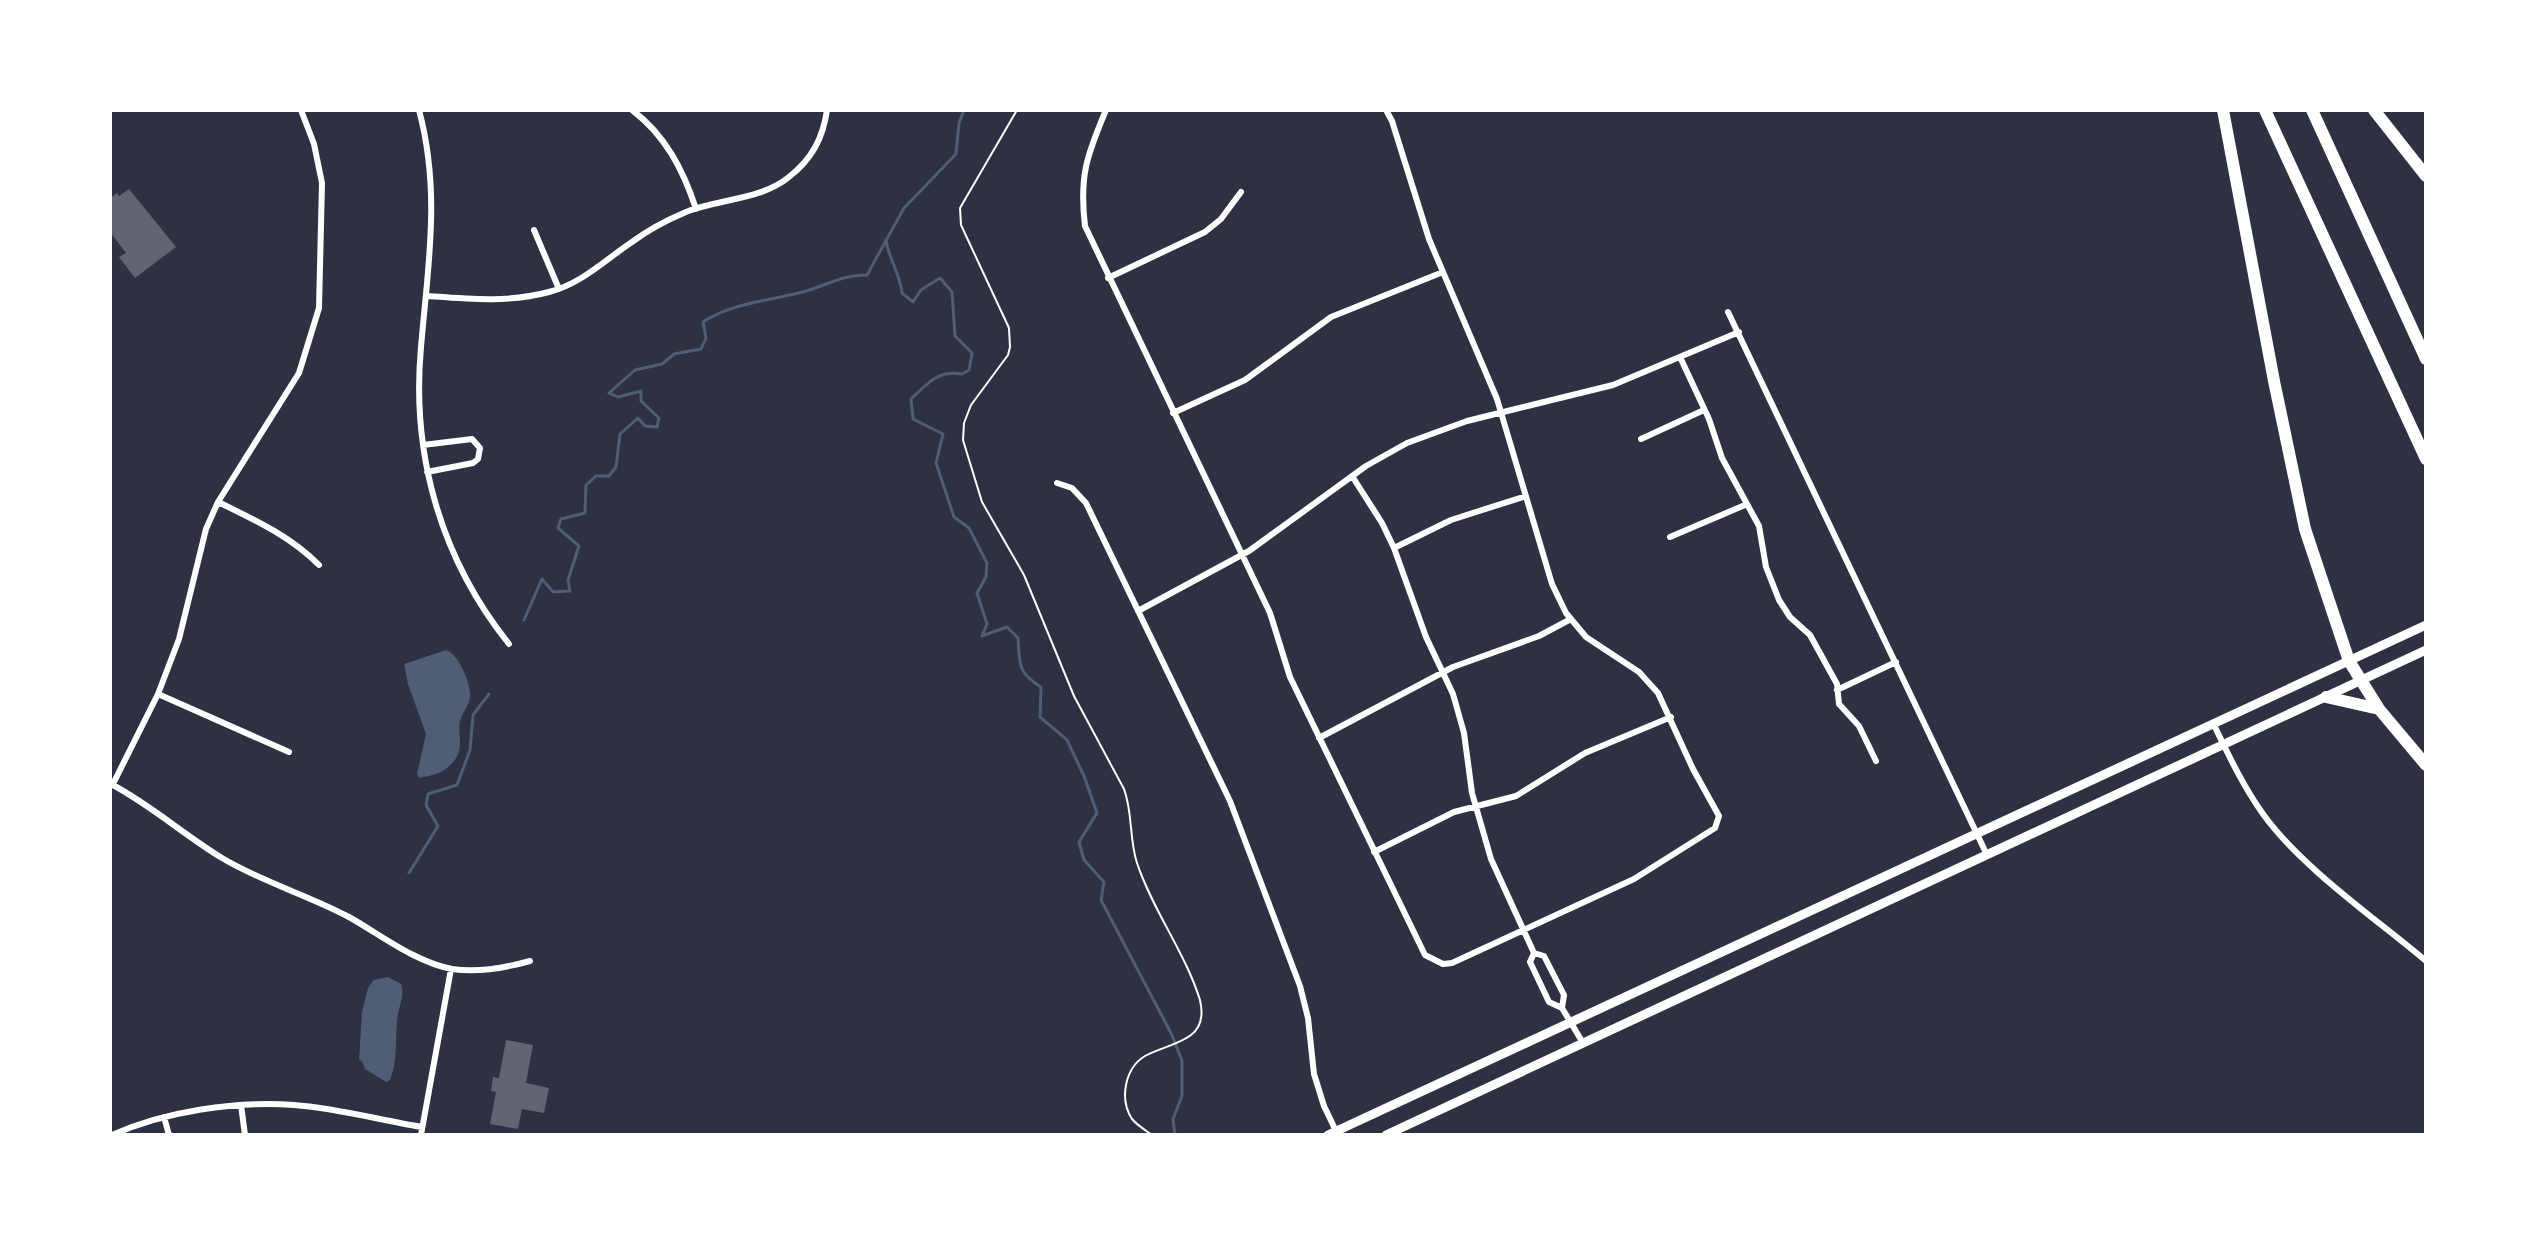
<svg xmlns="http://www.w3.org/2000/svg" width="2536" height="1245" font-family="'Open Sans',sans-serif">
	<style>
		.water { fill: #4f5d75 }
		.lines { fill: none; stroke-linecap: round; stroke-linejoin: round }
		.stream { stroke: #4f5d75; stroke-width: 3 }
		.building { fill: #626471 }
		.path { stroke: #fff; stroke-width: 2 }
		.minor { stroke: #fff; stroke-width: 6 }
		.secondary { stroke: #fff; stroke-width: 9 }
		.motorway { stroke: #fff; stroke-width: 12 }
	</style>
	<rect width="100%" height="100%" fill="#2d3142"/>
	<path class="water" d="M 446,650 C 458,653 472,685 470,698 C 469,706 462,713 460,721 C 457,739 467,751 448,767 C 441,774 429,776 419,778 L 417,774 L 426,734 L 408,684 L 404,664 Z
		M 388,977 L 401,984 C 405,998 398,1007 397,1021 C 395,1042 398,1059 390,1080 L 386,1082 L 365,1069 L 362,1061 L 359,1060 L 362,1012 L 368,988 L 374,980 Z"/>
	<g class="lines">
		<path class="stream" d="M 886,240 C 889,260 900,273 902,293 L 913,302 L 921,290 L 940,278 L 952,292 L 955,336 L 972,353 L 969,370 L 962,374 C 938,370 928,383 911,399 L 913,419 L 943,434 L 936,463 L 954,517 L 969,528 L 987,563 L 986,577 L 977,593 L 987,624 L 982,636 L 1007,627 L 1018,638 C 1020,665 1017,672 1041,687 L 1040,717 L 1067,740 L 1084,776 L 1097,813 L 1079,842 L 1084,860 L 1104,882 L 1101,900 L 1172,1035 L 1182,1061 L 1182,1096 L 1173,1119 L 1175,1135
			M 524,620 L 542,579 L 553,592 L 570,591 L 568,580 L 579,546 L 558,528 L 561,519 L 585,513 L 586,485 L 596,476 L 609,476 L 616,467 L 620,434 L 638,418 L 645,426 L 657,427 L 659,418 L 641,401 L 641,391 L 618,397 L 609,393 L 635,370 L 662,364 L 674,354 L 701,349 L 706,338 L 703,322 C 734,302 771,301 806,291 C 830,284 841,275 867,275 L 904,208 L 956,154 L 959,123 L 964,110
			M 409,873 L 438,826 L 426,805 L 428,794 L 457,785 L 470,750 L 473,715 L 489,694"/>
	</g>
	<path class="building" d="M 129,189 L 176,247 L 135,278 L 119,257 L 126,253 L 110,232 L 110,198 L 117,193 L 119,196 Z
		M 506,1040 L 533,1045 L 526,1083 L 549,1088 L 544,1113 L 522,1109 L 518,1129 L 490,1124 L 496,1092 L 491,1091 L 493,1077 L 499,1078 Z"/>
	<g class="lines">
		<path class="path" d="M 1017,110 L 960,208 L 961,225 L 1009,328 L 1010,347 L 1008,355 L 971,405 L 964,423 L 963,440 L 982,502 L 1024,575 L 1074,696 L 1124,789 C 1133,813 1129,839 1137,863 C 1153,911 1185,952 1200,1000 C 1203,1013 1203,1026 1191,1035 C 1178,1045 1159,1048 1145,1056 C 1125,1068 1119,1099 1132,1119 C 1137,1125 1145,1130 1152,1135"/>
		<path class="minor" d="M 419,110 C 441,192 428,265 421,347 C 411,455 441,559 509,644
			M 632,110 C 665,135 683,169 696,209
			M 1106,110 C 1087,155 1079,176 1085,226 L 1270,613 L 1290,677 L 1425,955 L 1443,964 L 1452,963 L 1634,879 L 1715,828 L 1719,816 L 1693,769 L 1658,693 L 1639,672 L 1586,637 L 1566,613 L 1552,584 L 1497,399 L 1429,239 L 1392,121 L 1386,110
			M 534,230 L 559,289
			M 1108,278 L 1205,232 L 1221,219 L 1241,192
			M 427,296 C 468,299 508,303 549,292 C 581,284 605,260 632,242 C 648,230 667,220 686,212 C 718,199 761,200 789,177 C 812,159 823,138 827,110
			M 1728,312 L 1987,855
			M 1680,357 L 1709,419 L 1722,458 L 1759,526 L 1766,567 L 1779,600 L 1790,617 L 1810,635 L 1837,684 L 1839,704 L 1859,726 L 1876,761
			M 1173,413 L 1245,380 L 1331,317 L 1443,272
			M 1641,439 L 1704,410
			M 423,445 L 472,439 L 480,448 L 478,459 L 473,463 L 427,472
			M 1352,476 L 1382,523 L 1394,548 L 1426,637 L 1453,694 L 1464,733 L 1472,793 L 1491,859 L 1534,953 L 1530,962 L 1549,1002 L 1562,1008 L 1583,1043
			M 1057,483 L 1072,488 L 1086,503 L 1230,801 L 1300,986 L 1308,1018 L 1314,1074 L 1324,1106 L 1336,1131
			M 218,502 C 255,520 290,536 319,565
			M 1670,537 L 1745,505
			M 1394,548 L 1451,520 L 1526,496
			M 1138,611 L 1249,551 L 1366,466 L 1407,443 L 1467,421 L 1613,385 L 1739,332
			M 1837,690 L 1896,662
			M 158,694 L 289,752
			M 2213,723 C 2228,754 2243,786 2263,814 C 2301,867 2375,918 2426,961
			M 1319,738 L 1453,667 L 1539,636 L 1569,620
			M 111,784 C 151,805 184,835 222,858 C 262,882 308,895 349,917 C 381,935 415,962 452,969 C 478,973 505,968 530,961
			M 113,784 L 158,694 L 179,639 L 206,529 L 218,502 L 299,373 L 319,308 L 322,183 L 314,144 L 301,110
			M 1374,852 L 1454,812 L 1516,796 L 1585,753 L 1671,717
			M 1534,953 L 1544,956 L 1564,995 L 1562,1008
			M 241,1105 L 245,1135
			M 164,1117 L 169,1135
			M 112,1135 C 166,1111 235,1101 294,1105 C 336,1108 380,1120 422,1127
			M 421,1135 L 451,969"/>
		<path class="secondary" d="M 1328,1135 L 2426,625
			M 1386,1135 L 2426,650"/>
		<path class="motorway" d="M 2223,110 L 2274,381 L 2305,529 L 2349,661 L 2379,709 L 2426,765
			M 2265,110 L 2426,459
			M 2312,110 L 2426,359
			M 2374,110 L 2426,176
			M 2326,697 L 2379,709"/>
	</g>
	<rect width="2536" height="1245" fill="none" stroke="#ffffff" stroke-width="224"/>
</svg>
